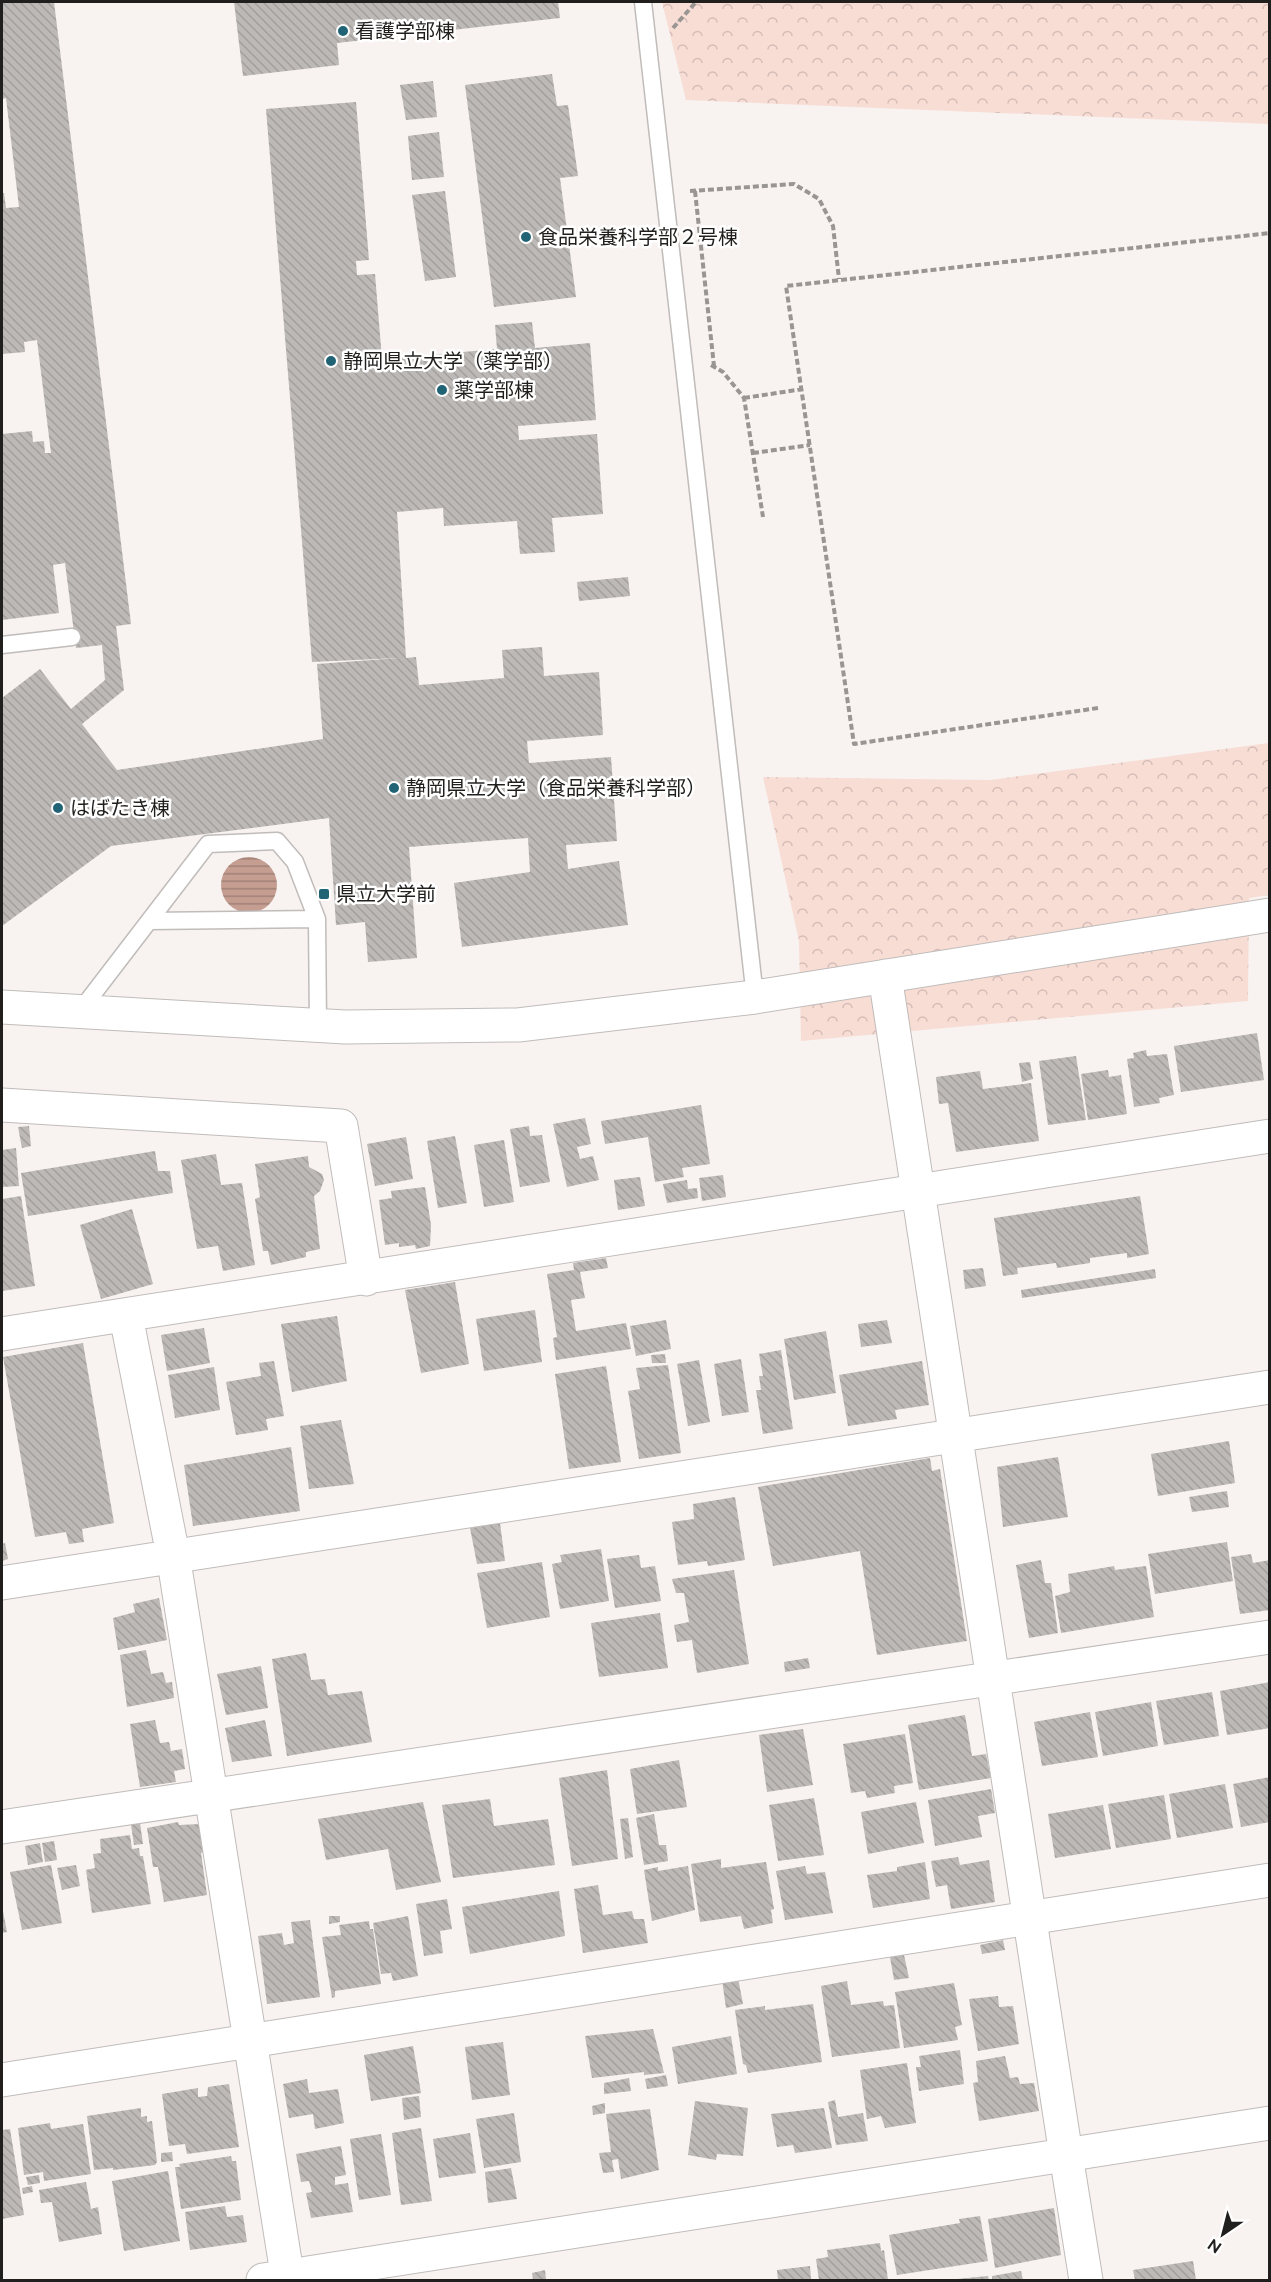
<svg xmlns="http://www.w3.org/2000/svg" width="1271" height="2282" font-family="Raleway,'Noto Sans JP',sans-serif">
	<style>
		.forest { fill: url(#forest-crowns) }
		.water { fill: url(#water-rules) }
		.building { fill: url(#building-back-hatch) }
		.lines { fill: none; stroke-linecap: round; stroke-linejoin: round }
		.lane-casing { stroke: #c0bcba; stroke-width: 19 }
		.street-casing { stroke: #c0bcba; stroke-width: 35 }
		.secondary-casing { stroke: #c0bcba; stroke-width: 35 }
		.path { stroke: #989593; stroke-width: 4; stroke-dasharray: 6 3; stroke-linecap: butt }
		.lane { stroke: #fff; stroke-width: 16 }
		.street { stroke: #fff; stroke-width: 33 }
		.secondary { stroke: #fff; stroke-width: 33 }
		.poi-dot { fill: #1f6375; stroke: #fff; stroke-width: 2 }
		.labels { text-anchor: middle; dominant-baseline: central; stroke-width: 5; stroke-linejoin: round; paint-order: stroke }
		.poi-label { font-size: 20px; fill: #201f1e; stroke: #fff; text-anchor: start }
	</style>
	<defs>
		<pattern id="forest-crowns" width="20" height="18" patternUnits="userSpaceOnUse" patternTransform="scale(1.5)"><rect width="20" height="18" fill="#f8ddd5"/><path d="M2 6a3 3 0 1 1 6 0M12 15a3 3 0 1 1 6 0" fill="none" stroke="#d4bdb6"/></pattern>
		<pattern id="water-rules" width="6" height="5" patternUnits="userSpaceOnUse" patternTransform="scale(1.5)"><rect width="6" height="5" fill="#c59e91"/><path d="M0 2.5h6" fill="none" stroke="#a08076"/></pattern>
		<pattern id="building-back-hatch" width="6" height="6" patternUnits="userSpaceOnUse" patternTransform="scale(1.5)"><rect width="6" height="6" fill="#bdb9b7"/><path d="M-1 5l2 2M0 0l6 6M5-1l2 2" fill="none" stroke="#a29f9d"/></pattern>
	</defs>
	<rect width="100%" height="100%" fill="#f8f3f1"/>
	<path class="forest" d="M 662,2 L 1269,2 L 1269,124 L 686,100 Z
		M 1269,743 L 1269,895 L 1249,898 L 1248,1001 L 801,1041 L 799,941 L 763,777 L 990,780 Z"/>
	<path class="water" d="M221 885a28 28 0 1 1 56 0a28 28 0 1 1-56 0Z"/>
	<path class="building" d="M 2,2 L 54,2 L 131,624 L 116,626 L 124,690 L 82,724 L 117,770 L 323,739 L 317,664 L 399,658 L 312,662 L 266,109 L 356,102 L 369,260 L 356,261 L 357,275 L 375,274 L 382,359 L 497,349 L 495,325 L 532,322 L 535,348 L 590,343 L 596,420 L 518,426 L 519,440 L 597,434 L 603,514 L 552,518 L 555,552 L 520,554 L 517,521 L 444,526 L 443,508 L 397,512 L 406,658 L 416,657 L 419,685 L 504,678 L 502,650 L 542,647 L 544,676 L 599,672 L 603,735 L 527,741 L 529,763 L 611,757 L 617,841 L 566,845 L 568,869 L 619,861 L 628,925 L 462,947 L 454,883 L 530,872 L 528,838 L 409,847 L 417,958 L 368,962 L 365,922 L 336,925 L 329,818 L 111,846 L 2,926 L 2,698 L 40,669 L 71,709 L 105,680 L 102,645 L 76,648 L 65,563 L 53,565 L 59,613 L 2,620 L 2,434 L 32,431 L 33,442 L 44,441 L 45,453 L 51,453 L 37,340 L 24,342 L 25,352 L 2,354 L 2,193 L 4,193 L 6,208 L 19,207 L 6,98 L 2,99 Z
		M 234,2 L 558,2 L 560,18 L 337,43 L 339,65 L 243,76 Z
		M 552,74 L 557,106 L 568,105 L 578,176 L 560,178 L 576,297 L 494,307 L 465,85 Z
		M 433,81 L 437,117 L 406,120 L 400,85 Z
		M 439,132 L 444,177 L 412,180 L 408,136 Z
		M 445,191 L 456,277 L 425,281 L 412,195 Z
		M 628,577 L 630,596 L 579,601 L 577,582 Z
		M 1257,1033 L 1264,1080 L 1181,1092 L 1174,1046 Z
		M 1146,1050 L 1147,1056 L 1167,1054 L 1174,1095 L 1159,1098 L 1160,1103 L 1134,1107 L 1127,1059 L 1134,1058 L 1133,1053 Z
		M 1076,1056 L 1086,1120 L 1048,1125 L 1039,1061 Z
		M 1030,1062 L 1033,1079 L 1022,1082 L 1019,1063 Z
		M 1108,1070 L 1109,1077 L 1121,1075 L 1127,1114 L 1088,1120 L 1081,1074 Z
		M 980,1071 L 983,1089 L 1031,1083 L 1039,1141 L 956,1152 L 948,1103 L 939,1104 L 936,1077 Z
		M 701,1105 L 710,1164 L 682,1168 L 684,1177 L 655,1182 L 648,1137 L 605,1144 L 601,1121 Z
		M 585,1118 L 591,1144 L 577,1147 L 580,1159 L 593,1156 L 599,1180 L 567,1187 L 553,1124 Z
		M 29,1126 L 31,1146 L 22,1148 L 18,1127 Z
		M 529,1126 L 530,1136 L 542,1135 L 550,1182 L 520,1187 L 510,1129 Z
		M 455,1136 L 467,1203 L 438,1208 L 427,1141 Z
		M 406,1137 L 413,1179 L 375,1186 L 367,1144 Z
		M 504,1140 L 514,1202 L 484,1207 L 474,1145 Z
		M 16,1148 L 19,1186 L 2,1187 L 2,1150 Z
		M 155,1151 L 158,1171 L 170,1171 L 173,1193 L 28,1216 L 21,1173 Z
		M 216,1154 L 221,1185 L 242,1183 L 255,1265 L 223,1271 L 218,1246 L 197,1249 L 181,1160 Z
		M 308,1156 L 309,1167 L 322,1174 L 324,1180 L 320,1191 L 314,1196 L 320,1249 L 306,1252 L 306,1257 L 271,1265 L 268,1251 L 263,1251 L 255,1199 L 260,1197 L 255,1164 Z
		M 723,1175 L 726,1197 L 702,1201 L 699,1178 Z
		M 640,1177 L 645,1206 L 618,1210 L 614,1180 Z
		M 687,1180 L 688,1189 L 697,1188 L 698,1198 L 667,1203 L 663,1184 Z
		M 425,1187 L 431,1225 L 430,1246 L 416,1249 L 415,1245 L 399,1247 L 399,1243 L 385,1245 L 379,1200 L 392,1198 L 391,1191 Z
		M 21,1196 L 35,1286 L 2,1291 L 2,1199 Z
		M 1140,1196 L 1149,1254 L 1127,1258 L 1127,1253 L 1090,1258 L 1090,1263 L 1057,1268 L 1056,1263 L 1017,1268 L 1018,1274 L 1003,1276 L 994,1218 Z
		M 132,1209 L 153,1284 L 101,1299 L 80,1225 Z
		M 606,1258 L 608,1268 L 580,1272 L 585,1298 L 571,1300 L 576,1331 L 626,1323 L 631,1349 L 556,1360 L 553,1338 L 557,1337 L 547,1274 L 574,1270 L 573,1263 Z
		M 983,1268 L 986,1286 L 965,1289 L 963,1270 Z
		M 1155,1269 L 1156,1278 L 1022,1298 L 1021,1290 Z
		M 455,1282 L 469,1364 L 421,1373 L 405,1290 Z
		M 535,1310 L 542,1362 L 484,1371 L 476,1319 Z
		M 337,1316 L 347,1381 L 292,1392 L 281,1324 Z
		M 666,1320 L 671,1349 L 636,1356 L 630,1326 Z
		M 887,1320 L 892,1343 L 861,1347 L 858,1324 Z
		M 204,1328 L 210,1363 L 167,1371 L 161,1335 Z
		M 826,1331 L 836,1393 L 794,1400 L 784,1339 Z
		M 83,1343 L 114,1523 L 82,1529 L 84,1542 L 69,1544 L 66,1532 L 35,1537 L 3,1357 Z
		M 781,1350 L 793,1429 L 763,1434 L 756,1390 L 761,1390 L 759,1376 L 763,1376 L 759,1354 Z
		M 665,1354 L 666,1363 L 652,1363 L 651,1355 Z
		M 741,1359 L 749,1412 L 722,1416 L 714,1364 Z
		M 699,1360 L 710,1422 L 688,1426 L 677,1364 Z
		M 274,1361 L 284,1416 L 266,1419 L 268,1430 L 236,1435 L 226,1382 L 261,1376 L 259,1363 Z
		M 922,1361 L 929,1405 L 895,1410 L 897,1419 L 848,1426 L 839,1375 Z
		M 668,1365 L 681,1453 L 639,1459 L 628,1391 L 640,1389 L 636,1368 Z
		M 606,1366 L 621,1462 L 569,1469 L 555,1374 Z
		M 214,1367 L 220,1410 L 175,1418 L 168,1375 Z
		M 341,1420 L 354,1484 L 309,1489 L 300,1426 Z
		M 1229,1441 L 1235,1483 L 1158,1496 L 1151,1454 Z
		M 291,1447 L 300,1511 L 193,1526 L 184,1465 Z
		M 1058,1457 L 1068,1517 L 1003,1527 L 997,1467 Z
		M 930,1458 L 932,1471 L 940,1469 L 967,1641 L 877,1655 L 860,1551 L 773,1566 L 758,1487 Z
		M 1227,1491 L 1229,1507 L 1192,1512 L 1189,1497 Z
		M 735,1497 L 745,1560 L 708,1566 L 707,1561 L 678,1565 L 672,1522 L 694,1519 L 693,1504 Z
		M 500,1523 L 505,1561 L 477,1564 L 470,1528 Z
		M 1227,1542 L 1233,1581 L 1155,1594 L 1148,1554 Z
		M 5,1543 L 8,1559 L 2,1561 L 2,1544 Z
		M 601,1549 L 609,1601 L 560,1609 L 552,1564 L 562,1562 L 560,1555 Z
		M 1251,1554 L 1253,1563 L 1270,1560 L 1270,1610 L 1240,1614 L 1231,1557 Z
		M 639,1555 L 641,1568 L 655,1566 L 661,1601 L 615,1608 L 607,1559 Z
		M 1041,1560 L 1045,1583 L 1051,1583 L 1058,1633 L 1029,1638 L 1016,1565 Z
		M 542,1562 L 550,1617 L 487,1628 L 477,1573 Z
		M 1114,1566 L 1115,1570 L 1146,1566 L 1154,1617 L 1061,1633 L 1055,1596 L 1070,1592 L 1068,1574 Z
		M 734,1570 L 749,1664 L 697,1673 L 692,1640 L 677,1642 L 674,1625 L 689,1622 L 684,1593 L 676,1593 L 672,1579 Z
		M 159,1598 L 167,1640 L 118,1650 L 113,1618 L 135,1612 L 133,1604 Z
		M 660,1613 L 668,1668 L 599,1677 L 591,1623 Z
		M 146,1650 L 151,1674 L 163,1672 L 166,1683 L 172,1682 L 174,1698 L 127,1707 L 120,1655 Z
		M 306,1653 L 311,1680 L 325,1679 L 328,1695 L 362,1691 L 372,1742 L 287,1756 L 272,1659 Z
		M 808,1658 L 810,1668 L 785,1672 L 784,1662 Z
		M 261,1666 L 268,1708 L 226,1715 L 217,1674 Z
		M 1270,1682 L 1270,1728 L 1227,1735 L 1220,1691 Z
		M 1212,1692 L 1219,1736 L 1164,1745 L 1156,1701 Z
		M 1151,1702 L 1158,1746 L 1103,1756 L 1095,1712 Z
		M 1090,1712 L 1098,1757 L 1042,1766 L 1034,1722 Z
		M 965,1715 L 972,1756 L 986,1754 L 991,1778 L 919,1790 L 908,1725 Z
		M 155,1720 L 160,1743 L 169,1742 L 171,1751 L 182,1749 L 185,1769 L 174,1771 L 176,1782 L 140,1787 L 130,1724 Z
		M 265,1720 L 272,1756 L 232,1762 L 225,1728 Z
		M 803,1729 L 813,1785 L 767,1792 L 759,1735 Z
		M 905,1734 L 913,1783 L 894,1786 L 895,1793 L 867,1798 L 865,1791 L 851,1793 L 843,1744 Z
		M 679,1760 L 687,1807 L 637,1814 L 630,1769 Z
		M 607,1770 L 618,1859 L 572,1866 L 559,1778 Z
		M 1270,1777 L 1270,1822 L 1241,1827 L 1233,1784 Z
		M 1225,1784 L 1233,1828 L 1177,1838 L 1169,1794 Z
		M 991,1789 L 995,1813 L 978,1816 L 982,1837 L 935,1846 L 928,1800 Z
		M 1164,1795 L 1171,1839 L 1116,1848 L 1108,1804 Z
		M 814,1798 L 824,1855 L 778,1861 L 769,1805 Z
		M 490,1799 L 494,1826 L 548,1819 L 555,1865 L 453,1878 L 442,1805 Z
		M 423,1802 L 441,1882 L 396,1890 L 388,1849 L 326,1860 L 318,1819 Z
		M 916,1802 L 924,1843 L 868,1854 L 861,1812 Z
		M 1103,1805 L 1111,1849 L 1055,1858 L 1048,1814 Z
		M 654,1814 L 659,1845 L 666,1845 L 668,1861 L 644,1865 L 636,1818 Z
		M 628,1818 L 633,1857 L 625,1859 L 620,1819 Z
		M 178,1822 L 179,1825 L 200,1824 L 204,1852 L 201,1853 L 207,1895 L 164,1902 L 158,1867 L 153,1867 L 147,1828 Z
		M 140,1823 L 143,1844 L 134,1845 L 131,1825 Z
		M 130,1835 L 132,1849 L 139,1848 L 140,1856 L 143,1856 L 151,1904 L 92,1913 L 86,1870 L 95,1868 L 93,1854 L 101,1853 L 100,1839 Z
		M 54,1841 L 57,1860 L 45,1862 L 42,1843 Z
		M 40,1843 L 43,1862 L 28,1865 L 25,1846 Z
		M 958,1857 L 960,1865 L 989,1860 L 995,1902 L 951,1909 L 947,1885 L 936,1887 L 931,1861 Z
		M 721,1859 L 721,1868 L 766,1862 L 774,1909 L 771,1910 L 773,1923 L 744,1929 L 741,1916 L 700,1922 L 691,1864 Z
		M 925,1862 L 930,1899 L 873,1908 L 867,1875 L 897,1871 L 897,1867 Z
		M 51,1865 L 62,1923 L 22,1930 L 10,1872 Z
		M 76,1865 L 80,1886 L 62,1890 L 57,1868 Z
		M 688,1866 L 695,1910 L 652,1921 L 644,1870 L 658,1867 L 658,1871 Z
		M 805,1866 L 807,1874 L 825,1872 L 833,1913 L 785,1920 L 776,1871 Z
		M 598,1885 L 603,1915 L 632,1911 L 634,1919 L 644,1919 L 648,1943 L 583,1953 L 574,1889 Z
		M 559,1891 L 565,1936 L 470,1954 L 462,1907 Z
		M 447,1899 L 452,1929 L 440,1931 L 443,1953 L 424,1956 L 416,1904 Z
		M 2,1906 L 7,1932 L 2,1933 Z
		M 329,1916 L 340,1916 L 340,1922 L 329,1924 Z
		M 408,1916 L 418,1976 L 393,1981 L 391,1973 L 381,1974 L 373,1923 Z
		M 310,1920 L 320,1997 L 267,2004 L 258,1936 L 282,1933 L 284,1945 L 294,1943 L 291,1922 Z
		M 369,1921 L 370,1929 L 373,1929 L 381,1984 L 335,1991 L 335,1997 L 332,1998 L 322,1937 L 341,1935 L 339,1925 Z
		M 1003,1940 L 1005,1950 L 982,1954 L 980,1945 Z
		M 904,1955 L 909,1978 L 894,1980 L 890,1957 Z
		M 738,1978 L 743,2004 L 726,2008 L 722,1980 Z
		M 847,1981 L 851,2005 L 883,2001 L 884,2006 L 894,2005 L 900,2048 L 832,2057 L 821,1986 Z
		M 954,1983 L 962,2025 L 955,2027 L 958,2040 L 904,2048 L 895,1992 Z
		M 998,1996 L 999,2007 L 1013,2006 L 1019,2044 L 978,2051 L 969,1999 Z
		M 813,2004 L 822,2062 L 748,2073 L 746,2065 L 743,2064 L 735,2010 L 765,2006 L 765,2010 Z
		M 653,2029 L 664,2073 L 644,2075 L 644,2072 L 592,2078 L 585,2036 Z
		M 731,2036 L 737,2074 L 678,2084 L 672,2047 Z
		M 503,2042 L 510,2095 L 472,2100 L 465,2047 Z
		M 413,2046 L 421,2093 L 371,2101 L 364,2055 Z
		M 960,2050 L 964,2084 L 919,2091 L 916,2067 L 921,2067 L 919,2056 Z
		M 1005,2056 L 1010,2078 L 1018,2077 L 1020,2084 L 1034,2083 L 1039,2111 L 979,2121 L 973,2083 L 978,2082 L 976,2061 Z
		M 907,2063 L 916,2123 L 885,2128 L 881,2116 L 867,2119 L 860,2070 Z
		M 666,2075 L 668,2086 L 647,2089 L 645,2079 Z
		M 629,2078 L 631,2091 L 604,2094 L 604,2083 Z
		M 307,2079 L 309,2093 L 338,2089 L 344,2123 L 315,2129 L 313,2114 L 289,2118 L 283,2084 Z
		M 229,2084 L 239,2147 L 187,2154 L 185,2144 L 169,2146 L 162,2094 L 198,2088 L 198,2097 L 207,2096 L 208,2087 Z
		M 419,2096 L 421,2117 L 404,2120 L 402,2098 Z
		M 835,2100 L 838,2117 L 863,2113 L 868,2141 L 836,2145 L 828,2102 Z
		M 695,2101 L 748,2108 L 743,2156 L 717,2154 L 716,2160 L 688,2155 Z
		M 605,2103 L 605,2113 L 593,2115 L 592,2106 Z
		M 141,2108 L 141,2117 L 147,2116 L 147,2122 L 152,2121 L 157,2162 L 155,2165 L 113,2170 L 113,2168 L 94,2170 L 87,2116 Z
		M 824,2108 L 832,2148 L 795,2153 L 793,2145 L 777,2147 L 771,2114 Z
		M 650,2109 L 659,2170 L 621,2179 L 618,2159 L 612,2160 L 614,2172 L 603,2173 L 599,2153 L 611,2152 L 606,2114 Z
		M 514,2113 L 521,2162 L 484,2168 L 476,2119 Z
		M 50,2123 L 51,2129 L 83,2124 L 91,2174 L 44,2181 L 43,2172 L 24,2175 L 18,2128 Z
		M 421,2128 L 432,2201 L 401,2205 L 392,2133 Z
		M 10,2129 L 24,2215 L 2,2219 L 2,2130 Z
		M 470,2133 L 476,2173 L 439,2178 L 433,2139 Z
		M 381,2134 L 391,2195 L 359,2200 L 350,2139 Z
		M 341,2146 L 346,2175 L 335,2177 L 335,2185 L 348,2183 L 353,2212 L 311,2218 L 306,2193 L 312,2192 L 309,2181 L 301,2182 L 296,2154 Z
		M 172,2152 L 173,2161 L 161,2162 L 161,2153 Z
		M 231,2156 L 232,2161 L 236,2161 L 241,2200 L 181,2209 L 175,2167 L 180,2167 L 179,2164 Z
		M 511,2168 L 517,2199 L 488,2203 L 485,2172 Z
		M 168,2171 L 180,2241 L 124,2251 L 112,2181 Z
		M 39,2175 L 40,2183 L 28,2185 L 26,2177 Z
		M 86,2182 L 91,2209 L 98,2207 L 102,2234 L 59,2242 L 52,2202 L 41,2203 L 39,2190 Z
		M 32,2186 L 33,2192 L 23,2194 L 22,2188 Z
		M 225,2206 L 227,2217 L 243,2215 L 247,2242 L 190,2250 L 185,2212 Z
		M 1054,2208 L 1061,2255 L 995,2268 L 988,2219 Z
		M 980,2216 L 988,2261 L 897,2275 L 889,2235 L 960,2223 L 959,2219 Z
		M 880,2243 L 881,2251 L 884,2250 L 888,2280 L 819,2280 L 816,2259 L 828,2257 L 827,2250 Z
		M 1193,2261 L 1196,2280 L 1135,2280 L 1133,2270 Z
		M 810,2266 L 811,2280 L 778,2280 L 777,2270 Z
		M 545,2270 L 546,2280 L 533,2280 L 532,2273 Z
		M 1021,2271 L 1023,2280 L 992,2280 L 992,2276 Z
		M 988,2276 L 989,2280 L 957,2280 L 957,2279 Z"/>
	<g class="lines">
		<g class="lane-casing">
			<path id="lane" d="M 643,2 L 755,997
				M 2,645 L 72,637
				M 149,921 L 317,919
				M 80,1011 L 208,844 L 277,841 L 295,862 L 317,919 L 318,1025"/>
		</g>
		<g class="street-casing">
			<path id="street" d="M 2,1105 L 341,1126 L 366,1279
				M 126,1316 L 173,1555 L 288,2280
				M 2,1334 L 1270,1136
				M 2,1583 L 1270,1387
				M 2,1827 L 1270,1637
				M 2,2080 L 1270,1880
				M 1066,2155 L 1086,2280"/>
		</g>
		<g class="secondary-casing">
			<path id="secondary" d="M 885,976 L 1066,2155
				M 2,1007 L 345,1027 L 518,1025 L 755,997 L 1270,915
				M 263,2280 L 1270,2123"/>
		</g>
		<path class="path" d="M 673,28 L 696,2
			M 690,191 L 794,184 L 819,199 L 833,226 L 839,279
			M 695,191 L 714,366
			M 711,365 L 723,372 L 744,398 L 763,517
			M 744,398 L 803,389
			M 753,453 L 810,445
			M 1098,708 L 854,744 L 786,286 L 1270,233"/>
		<use href="#lane" class="lane"/>
		<use href="#street" class="street"/>
		<use href="#secondary" class="secondary"/>
	</g>
	<g class="poi-dot">
		<circle cx="343" cy="31" r="6"/>
		<circle cx="526" cy="237" r="6"/>
		<circle cx="331" cy="361" r="6"/>
		<circle cx="442" cy="390" r="6"/>
		<circle cx="394" cy="788" r="6"/>
		<circle cx="58" cy="808" r="6"/>
		<rect x="318" y="888" width="12" height="12" rx="3"/>
	</g>
	<g class="labels">
		<g class="poi-label">
			<text x="355" y="31">看護学部棟</text>
			<text x="538" y="237">食品栄養科学部２号棟</text>
			<text x="343" y="361">静岡県立大学（薬学部）</text>
			<text x="454" y="390">薬学部棟</text>
			<text x="406" y="788">静岡県立大学（食品栄養科学部）</text>
			<text x="70" y="808">はばたき棟</text>
			<text x="336" y="894">県立大学前</text>
		</g>
	</g>
	<rect width="1271" height="2282" fill="none" stroke="#201f1e" stroke-width="6"/>
	<g transform="translate(1223 2234) rotate(215)" stroke="#ffffff" stroke-width="4.5" paint-order="stroke">
	<path d="M0-4.5L10 22L0 15L-10 22Z" fill="#201f1e"/>
	<text y="-9" font-size="16" font-weight="bold" text-anchor="middle" fill="#201f1e">N</text>
	</g>
</svg>
